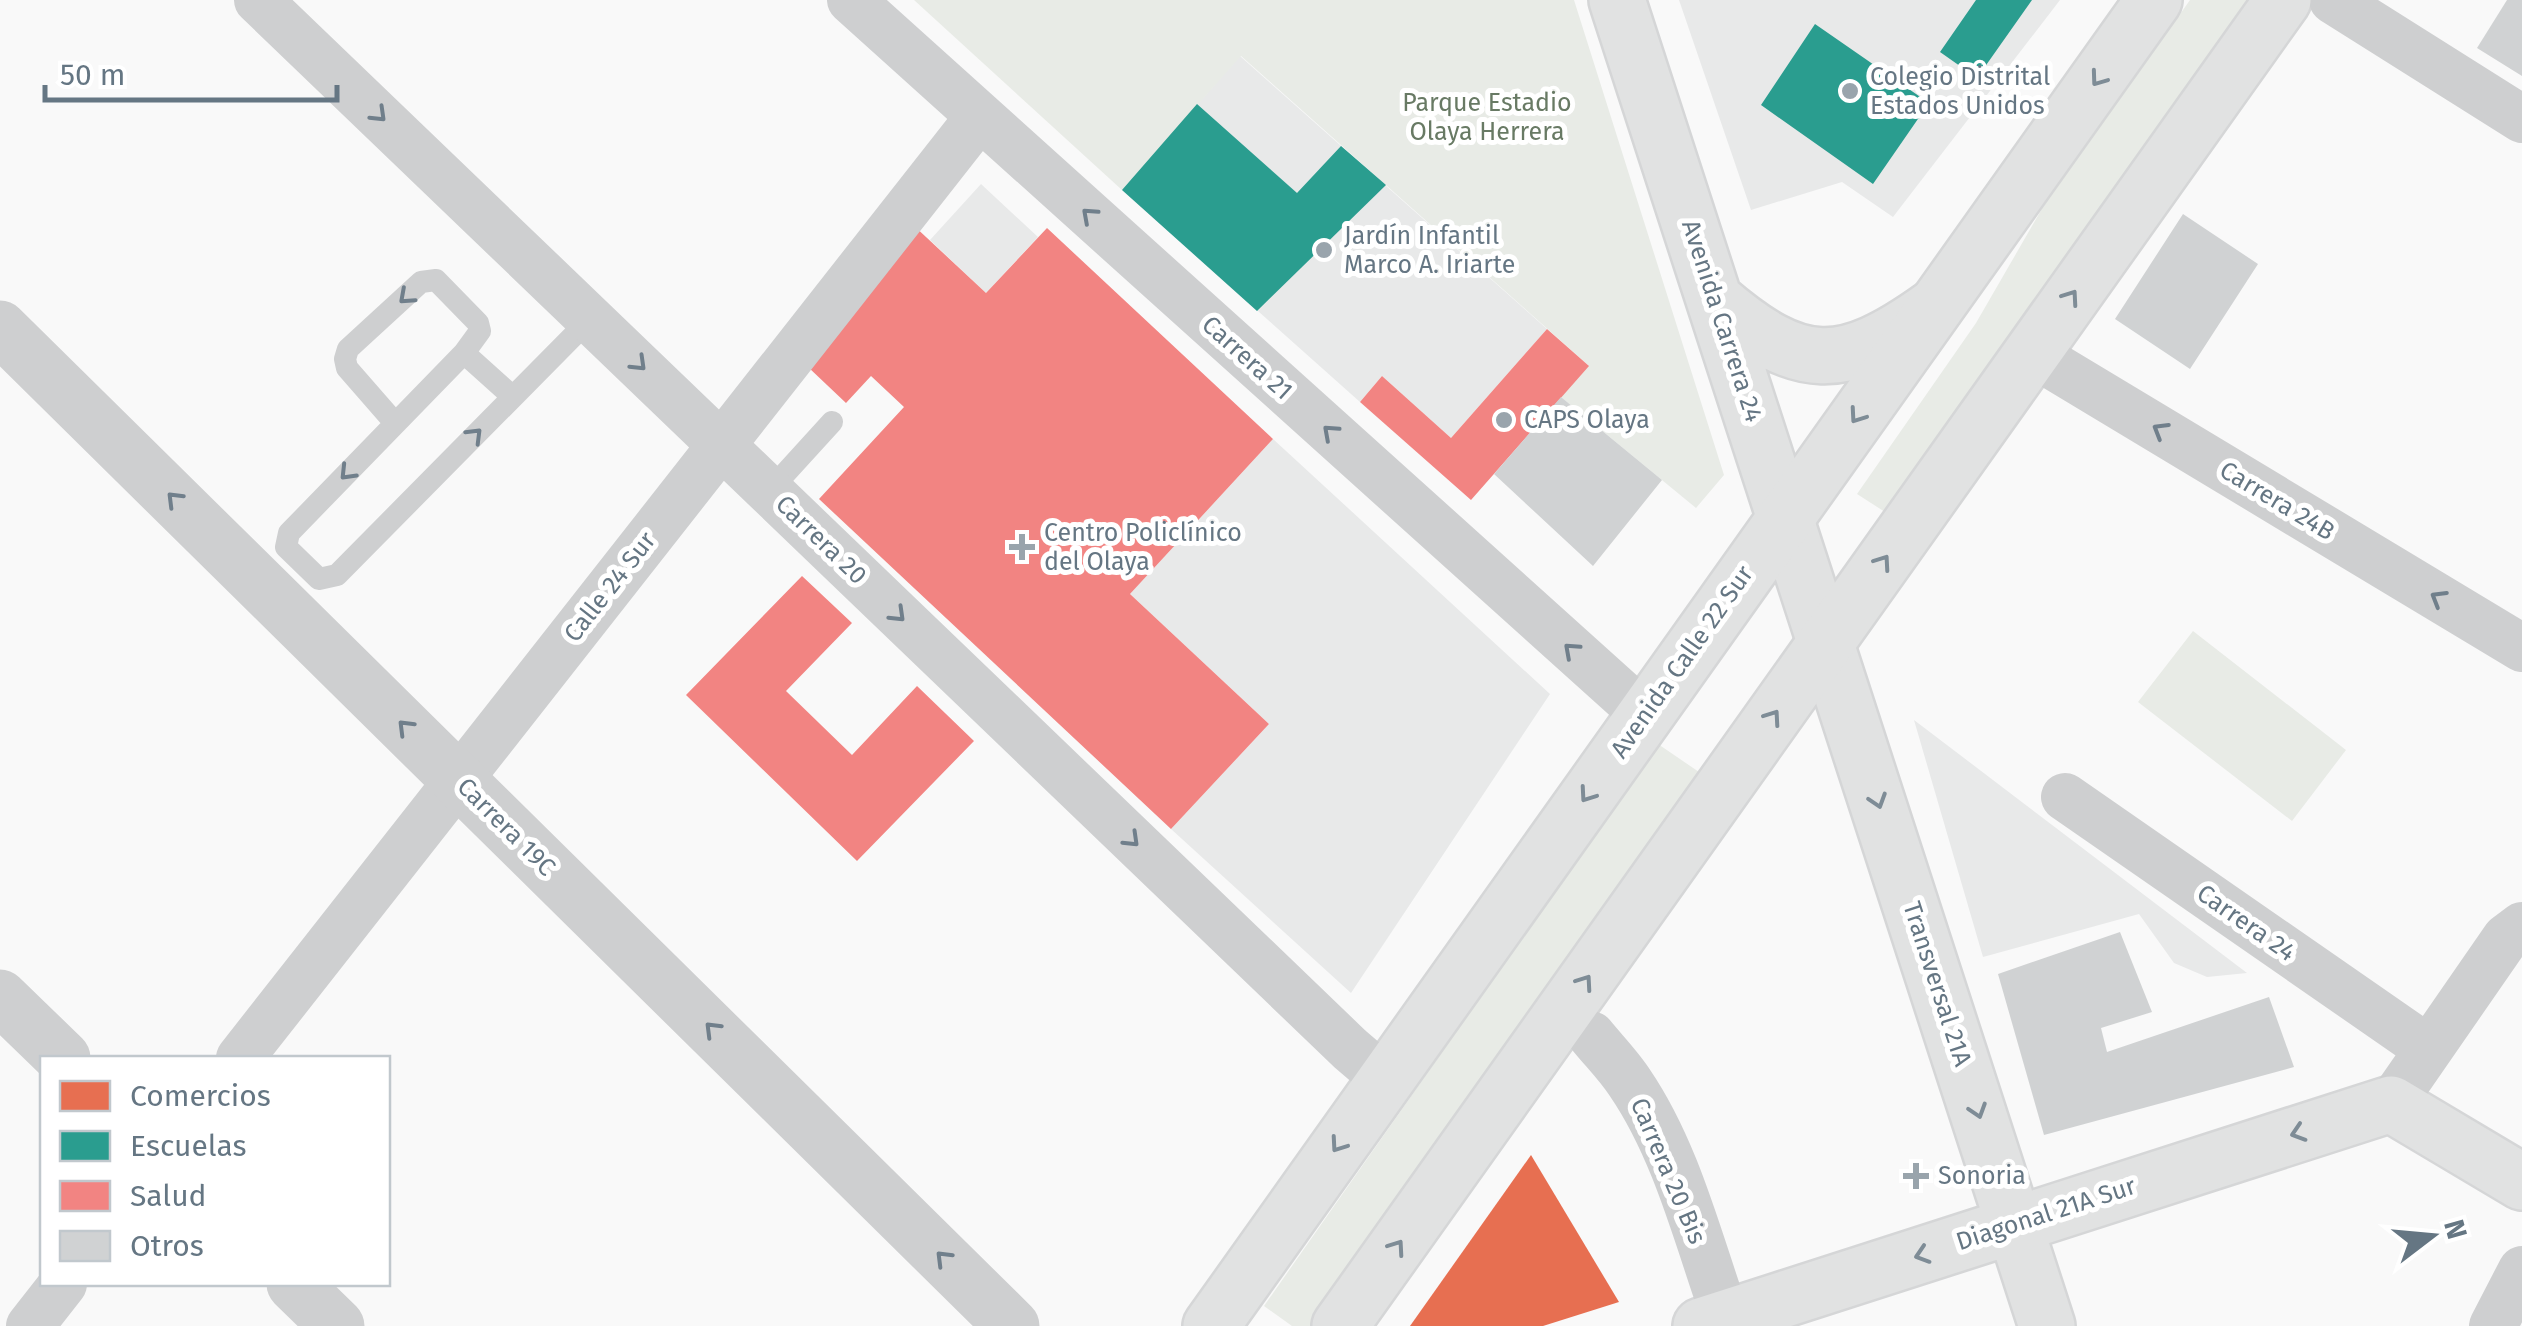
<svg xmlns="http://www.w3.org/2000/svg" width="2522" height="1326" font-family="'Fira Sans',sans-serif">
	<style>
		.built { fill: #e8e9e9 }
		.green { fill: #e8ebe6 }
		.shops { fill: #e76f51 }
		.schools { fill: #2a9d8f }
		.health { fill: #f28482 }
		.building { fill: #d0d2d3 }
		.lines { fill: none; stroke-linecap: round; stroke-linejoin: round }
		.secondary-casing { stroke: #d5d6d7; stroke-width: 60 }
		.primary-casing { stroke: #d5d6d7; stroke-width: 60 }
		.service { stroke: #cecfd0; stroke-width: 22 }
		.minor { stroke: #cecfd0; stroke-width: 48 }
		.tertiary { stroke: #cecfd0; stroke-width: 55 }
		.secondary { stroke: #e1e2e2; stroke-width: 55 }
		.primary { stroke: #e1e2e2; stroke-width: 55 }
		.oneway { stroke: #7e8c96 }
		.oneway2 { stroke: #707f8b }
		.poi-dot { fill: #99a4ac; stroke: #fff; stroke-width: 4 }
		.labels { text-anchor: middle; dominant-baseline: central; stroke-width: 10; stroke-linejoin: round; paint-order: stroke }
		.poi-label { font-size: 25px; fill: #657683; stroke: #fff; text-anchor: start }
		.park-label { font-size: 25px; fill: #687a64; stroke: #fff }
		.street-label { font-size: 25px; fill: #657683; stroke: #fff }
	</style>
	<rect width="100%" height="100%" fill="#f9f9f9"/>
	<path class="built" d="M 1679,0 L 2060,0 L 1893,217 L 1842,182 L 1751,210 Z
		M 1240,56 L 1547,329 L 1451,438 L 1382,376 L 1360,402 L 1122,190 Z
		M 981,184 L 1038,237 L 986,293 L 930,240 Z
		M 1273,439 L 1550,694 L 1351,993 L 1171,829 L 1269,724 L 1130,594 Z
		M 1914,720 L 2247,973 L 2207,977 L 2174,963 L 2139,914 L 1983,957 Z"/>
	<path class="green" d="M 914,0 L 1574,0 L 1724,475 L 1696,508 L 1561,397 L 1588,365 L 1241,56 L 1122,190 Z
		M 2190,0 L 2247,0 L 1885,512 L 1857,494 L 1976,323 L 2043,207 Z
		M 2193,631 L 2346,750 L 2292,821 L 2138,702 Z
		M 1658,744 L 1699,772 L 1311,1326 L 1292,1326 L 1264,1306 Z"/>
	<path class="shops" d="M 1531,1155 L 1619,1302 L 1543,1326 L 1410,1326 Z"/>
	<path class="schools" d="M 1976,0 L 2032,0 L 1977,78 L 1940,52 Z
		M 1815,24 L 1929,103 L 1873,184 L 1761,105 Z
		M 1197,104 L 1297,193 L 1341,146 L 1386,185 L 1257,311 L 1122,190 Z"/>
	<path class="health" d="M 911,223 L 986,293 L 1047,228 L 1273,439 L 1130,594 L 1269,724 L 1171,829 L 819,499 L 904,407 L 871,376 L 846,403 L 808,367 Z
		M 1547,329 L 1589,366 L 1471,500 L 1360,402 L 1382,376 L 1451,438 Z
		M 802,576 L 852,623 L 786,691 L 852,755 L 917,686 L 974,741 L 857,861 L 686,695 Z"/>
	<path class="building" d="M 2507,0 L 2522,0 L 2522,76 L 2477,48 Z
		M 2183,214 L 2258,264 L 2190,369 L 2115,319 Z
		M 1561,397 L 1662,480 L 1593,566 L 1494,474 Z
		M 2120,932 L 2152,1012 L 2101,1028 L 2107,1052 L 2269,997 L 2294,1067 L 2044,1135 L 1998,974 Z"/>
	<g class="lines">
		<g class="secondary-casing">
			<path id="secondary" d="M 1617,0 L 2047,1326
				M 1715,300 C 1800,373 1842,373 1933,308
				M 1701,1326 L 2391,1104 L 2522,1182"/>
		</g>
		<g class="primary-casing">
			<path id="primary" d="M 1211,1326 L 2154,0
				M 1340,1326 L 2283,0"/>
		</g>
		<path class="service" d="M 464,353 L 513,397
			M 395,423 L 347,368 L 345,359 L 348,349 L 421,282 L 436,280 L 478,323 L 480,331 L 464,353 L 289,533 L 286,547 L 319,579 L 337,575 L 591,318
			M 770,490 L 832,422"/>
		<path class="minor" d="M 258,0 L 1350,1049 L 1385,1079
			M 851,0 L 1644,714
			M 2333,0 L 2522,119
			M 2032,353 L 2522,648
			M 2065,797 L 2427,1048
			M 1591,1035 C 1604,1051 1619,1066 1630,1083 C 1677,1152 1698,1240 1726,1318
			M 240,1058 L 980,116
			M 2391,1104 L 2506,938 L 2522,926
			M 30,1326 L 63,1284
			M 2493,1326 L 2522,1270"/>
		<path class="tertiary" d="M 0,328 L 1012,1326
			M 0,997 L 63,1058
			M 294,1284 L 337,1326"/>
		<use href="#secondary" class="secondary"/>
		<use href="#primary" class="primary"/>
	</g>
	<defs><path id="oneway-chevron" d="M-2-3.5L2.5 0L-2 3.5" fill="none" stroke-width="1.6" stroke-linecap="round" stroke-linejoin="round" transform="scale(2.5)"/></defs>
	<g class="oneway">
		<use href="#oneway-chevron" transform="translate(2098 79) rotate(126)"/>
		<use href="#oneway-chevron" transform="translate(2071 297) rotate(-55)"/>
		<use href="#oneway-chevron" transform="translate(1857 416) rotate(125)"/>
		<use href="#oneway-chevron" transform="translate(1883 562) rotate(-55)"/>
		<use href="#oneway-chevron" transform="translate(1773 717) rotate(-55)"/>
		<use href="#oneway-chevron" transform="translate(1587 795) rotate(125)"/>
		<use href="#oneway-chevron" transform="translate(1878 801) rotate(72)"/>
		<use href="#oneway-chevron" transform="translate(1585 982) rotate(-55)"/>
		<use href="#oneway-chevron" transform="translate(1978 1111) rotate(72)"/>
		<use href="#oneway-chevron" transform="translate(2298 1133) rotate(162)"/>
		<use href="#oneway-chevron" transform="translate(1338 1145) rotate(125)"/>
		<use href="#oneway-chevron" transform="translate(1397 1247) rotate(-55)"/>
		<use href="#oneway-chevron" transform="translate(1922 1255) rotate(162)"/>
	</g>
	<g class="oneway2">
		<use href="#oneway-chevron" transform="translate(379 115) rotate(44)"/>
		<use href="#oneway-chevron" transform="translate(1089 215) rotate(-138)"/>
		<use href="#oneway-chevron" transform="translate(406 297) rotate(138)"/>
		<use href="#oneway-chevron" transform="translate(639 364) rotate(44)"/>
		<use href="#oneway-chevron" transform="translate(2160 430) rotate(-149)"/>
		<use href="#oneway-chevron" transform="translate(1330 432) rotate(-138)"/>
		<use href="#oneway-chevron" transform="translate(475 435) rotate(-45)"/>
		<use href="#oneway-chevron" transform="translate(347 473) rotate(134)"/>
		<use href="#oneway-chevron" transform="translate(174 499) rotate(-135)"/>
		<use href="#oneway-chevron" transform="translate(2438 598) rotate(-149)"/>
		<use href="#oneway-chevron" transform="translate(898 615) rotate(44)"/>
		<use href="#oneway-chevron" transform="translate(1571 650) rotate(-138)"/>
		<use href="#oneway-chevron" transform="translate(405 727) rotate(-135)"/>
		<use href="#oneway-chevron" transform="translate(1132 840) rotate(44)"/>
		<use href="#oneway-chevron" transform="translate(712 1029) rotate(-135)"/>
		<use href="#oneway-chevron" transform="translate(943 1258) rotate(-135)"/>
	</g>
	<g class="poi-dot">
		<circle cx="1850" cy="91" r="10"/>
		<circle cx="1324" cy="250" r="10"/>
		<circle cx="1504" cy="420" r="10"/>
		<path d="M1017 532h10v10h10v10h-10v10h-10v-10h-10v-10h10z"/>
		<path d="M1911 1161h10v10h10v10h-10v10h-10v-10h-10v-10h10z"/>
	</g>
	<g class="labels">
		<g class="poi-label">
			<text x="1870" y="77">Colegio Distrital<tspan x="1870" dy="29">Estados Unidos</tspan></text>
			<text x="1344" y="236">Jardín Infantil<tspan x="1344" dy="29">Marco A. Iriarte</tspan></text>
			<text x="1524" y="420">CAPS Olaya</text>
			<text x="1044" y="533">Centro Policlínico<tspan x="1044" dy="29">del Olaya</tspan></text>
			<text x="1938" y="1176">Sonoria</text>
		</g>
		<g class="park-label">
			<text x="1487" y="103">Parque Estadio<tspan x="1487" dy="29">Olaya Herrera</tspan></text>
		</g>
		<g class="street-label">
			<text transform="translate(1722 321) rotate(72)">Avenida Carrera 24</text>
			<text transform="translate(1247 358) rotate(42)">Carrera 21</text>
			<text transform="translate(2277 501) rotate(31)">Carrera 24B</text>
			<text transform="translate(821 540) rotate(44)">Carrera 20</text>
			<text transform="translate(610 587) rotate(-52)">Calle 24 Sur</text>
			<text transform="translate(1682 662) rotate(-55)">Avenida Calle 22 Sur</text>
			<text transform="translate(506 827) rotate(45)">Carrera 19C</text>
			<text transform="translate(2246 923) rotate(35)">Carrera 24</text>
			<text transform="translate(1937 984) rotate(72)">Transversal 21A</text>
			<text transform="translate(1668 1171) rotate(67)">Carrera 20 Bis</text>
			<text transform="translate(2046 1214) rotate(-18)">Diagonal 21A Sur</text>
		</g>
	</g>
	<rect x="40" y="1056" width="350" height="230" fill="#ffffff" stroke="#c1c8cd" stroke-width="2.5"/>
	<rect x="60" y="1081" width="50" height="30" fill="#e76f51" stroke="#c1c8cd" stroke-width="2.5"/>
	<text x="130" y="1106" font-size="30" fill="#657683">Comercios</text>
	<rect x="60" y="1131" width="50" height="30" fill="#2a9d8f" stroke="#c1c8cd" stroke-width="2.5"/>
	<text x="130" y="1156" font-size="30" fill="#657683">Escuelas</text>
	<rect x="60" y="1181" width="50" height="30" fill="#f28482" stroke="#c1c8cd" stroke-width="2.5"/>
	<text x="130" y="1206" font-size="30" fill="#657683">Salud</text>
	<rect x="60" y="1231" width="50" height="30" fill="#d0d2d3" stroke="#c1c8cd" stroke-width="2.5"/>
	<text x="130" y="1256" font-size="30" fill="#657683">Otros</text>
	<g transform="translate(2432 1236) rotate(74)" stroke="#ffffff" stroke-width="8" paint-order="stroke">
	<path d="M0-8L18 38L0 25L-18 38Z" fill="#657683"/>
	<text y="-15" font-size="28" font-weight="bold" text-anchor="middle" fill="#657683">N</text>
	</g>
	<path d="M45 85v15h292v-15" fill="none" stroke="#657683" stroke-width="5"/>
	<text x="60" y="85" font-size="30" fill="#657683" stroke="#ffffff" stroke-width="8" paint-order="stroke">50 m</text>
</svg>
